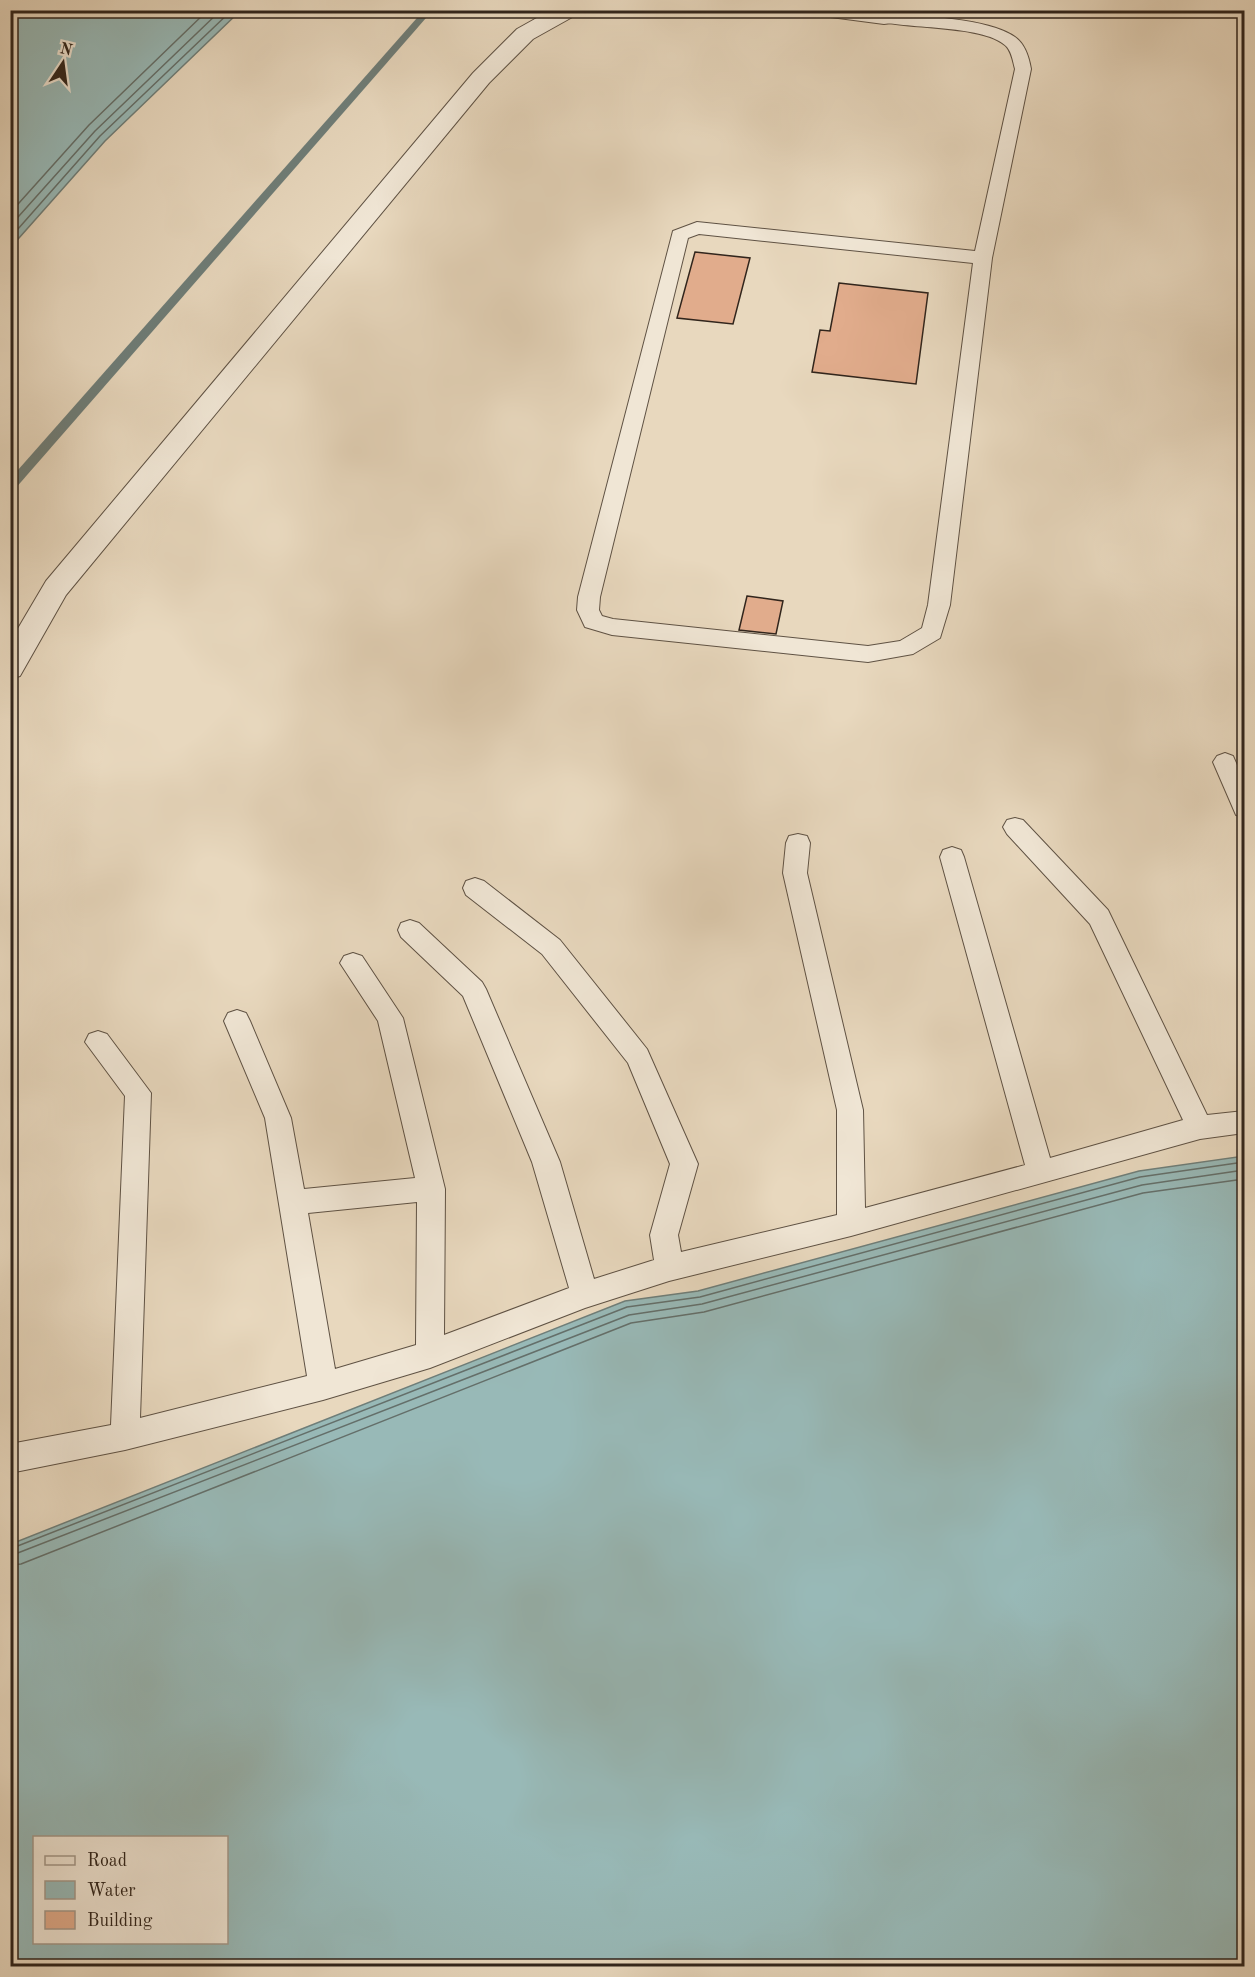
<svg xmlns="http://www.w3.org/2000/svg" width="1255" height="1977" font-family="'Old Standard TT',serif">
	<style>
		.water { fill: #98b9b7; stroke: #6f7e79; stroke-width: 1.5; fill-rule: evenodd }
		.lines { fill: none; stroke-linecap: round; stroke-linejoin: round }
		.shore { stroke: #646f6a; stroke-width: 1.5 }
		.stream { fill: #6f7e79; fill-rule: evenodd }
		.building { fill: #e1ac8c; stroke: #31251c; stroke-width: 1.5 }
		.service-casing { stroke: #5f5244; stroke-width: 2 }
		.minor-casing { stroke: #5f5244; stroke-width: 2 }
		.service { fill: #f0e6d5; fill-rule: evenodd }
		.minor { fill: #f0e6d5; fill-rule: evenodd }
	</style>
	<rect width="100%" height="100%" fill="#e8d8be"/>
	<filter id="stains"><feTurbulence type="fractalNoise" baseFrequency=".00333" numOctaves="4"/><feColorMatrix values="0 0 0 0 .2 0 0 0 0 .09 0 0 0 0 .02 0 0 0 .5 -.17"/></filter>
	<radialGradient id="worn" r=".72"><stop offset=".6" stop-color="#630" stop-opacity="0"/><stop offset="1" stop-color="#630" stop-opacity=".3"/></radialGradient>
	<path class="water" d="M 11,10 L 240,11 L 105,141 L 11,247 Z
		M 1244,1156 L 1244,1966 L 11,1966 L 11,1544 L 625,1301 L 698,1291 L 1139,1171 ZM 34,1838 L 226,1838 L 226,1942 L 34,1942 Z"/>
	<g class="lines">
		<path class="shore" d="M 10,213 L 89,125 L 208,10
			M 10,226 L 95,131 L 221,10
			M 10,238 L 100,136 L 232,10
			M 10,1549 L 627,1307 L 700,1297 L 1140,1177 L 1244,1162
			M 10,1556 L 629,1315 L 702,1304 L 1142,1185 L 1244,1170
			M 10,1565 L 21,1564 L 631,1323 L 704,1312 L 1143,1193 L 1244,1179"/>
		<path class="stream" d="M 424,10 L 433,10 L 14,490 L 10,491 L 10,479 Z"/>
	</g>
	<path class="building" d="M 695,252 L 750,258 L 733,324 L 677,318 Z
		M 839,283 L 928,293 L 916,384 L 812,372 L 820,330 L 830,331 Z
		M 747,596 L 783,601 L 776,634 L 739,630 Z"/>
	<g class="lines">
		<g class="service-casing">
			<path id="service" d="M 884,13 C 917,16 989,18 1015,37 C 1025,44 1029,57 1031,69 L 992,258 L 950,605 L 940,638 L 913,654 L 868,662 L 612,635 L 585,627 L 577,610 L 578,597 L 673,231 L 697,222 L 975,251 L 1015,69 C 1013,62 1012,53 1007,47 C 988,25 907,29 878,21 L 876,18 L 878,15 ZM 699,234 L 973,263 L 928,605 L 922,628 L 900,641 L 868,646 L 613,619 L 602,616 L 599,610 L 600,597 L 688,238 Z
				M 1225,753 L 1233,756 L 1244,781 L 1244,817 L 1236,815 L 1213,762 L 1217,756 Z
				M 1015,818 L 1023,820 L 1108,910 L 1207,1115 L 1244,1111 L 1244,1133 L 1200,1139 L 851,1236 L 669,1281 L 585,1308 L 430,1368 L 323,1400 L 125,1450 L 10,1473 L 10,1444 L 111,1425 L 125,1096 L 85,1042 L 89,1034 L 98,1031 L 107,1034 L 151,1093 L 140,1418 L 307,1376 L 265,1118 L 224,1021 L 228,1013 L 237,1010 L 246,1013 L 250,1021 L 291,1118 L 304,1189 L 415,1178 L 378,1021 L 340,963 L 344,956 L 353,953 L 362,956 L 403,1018 L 445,1189 L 444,1335 L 569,1288 L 532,1162 L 463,996 L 401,937 L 398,930 L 401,923 L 410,920 L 419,923 L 482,982 L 486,989 L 560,1162 L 594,1279 L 654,1260 L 650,1235 L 670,1164 L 628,1063 L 542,954 L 466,895 L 463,888 L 466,881 L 475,878 L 484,881 L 560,940 L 647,1049 L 698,1164 L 678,1235 L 681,1252 L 837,1215 L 837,1110 L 783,873 L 786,843 L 789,836 L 798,834 L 807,836 L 810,843 L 807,873 L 863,1110 L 865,1208 L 1025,1165 L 940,857 L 943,850 L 952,847 L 961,850 L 964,857 L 1050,1158 L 1183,1120 L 1090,924 L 1007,834 L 1003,827 L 1007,820 ZM 417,1202 L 416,1345 L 335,1369 L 308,1213 Z"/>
		</g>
		<g class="minor-casing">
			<path id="minor" d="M 551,10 L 578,10 L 576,15 L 533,39 L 489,83 L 66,595 L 20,676 L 10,679 L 10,642 L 46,581 L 473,73 L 517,29 Z
				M 813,10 L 876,10 L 892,13 L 895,18 L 892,23 L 884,24 L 823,16 L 815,15 Z"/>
		</g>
		<use href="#service" class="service"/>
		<use href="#minor" class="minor"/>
	</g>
	<rect width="1255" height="1977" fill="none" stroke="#e8d8be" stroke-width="36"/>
	<rect x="12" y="12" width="1231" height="1953" fill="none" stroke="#31251c" stroke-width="3"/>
	<rect x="18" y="18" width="1219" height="1941" fill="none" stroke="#31251c" stroke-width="1.5"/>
	<rect x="33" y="1836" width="195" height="108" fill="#f0e6d5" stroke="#a4998b" stroke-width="1.5"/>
	<rect x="45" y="1856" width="30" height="9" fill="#f0e6d5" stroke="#a4998b" stroke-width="1.5"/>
	<text x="87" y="1866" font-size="18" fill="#31251c">Road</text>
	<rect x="45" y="1881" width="30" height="18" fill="#98b9b7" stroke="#a4998b" stroke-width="1.5"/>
	<text x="87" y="1896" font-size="18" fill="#31251c">Water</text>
	<rect x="45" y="1911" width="30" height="18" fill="#e1ac8c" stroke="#a4998b" stroke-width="1.5"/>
	<text x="87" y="1926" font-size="18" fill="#31251c">Building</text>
	<g transform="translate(63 63) rotate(13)" stroke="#f0e6d5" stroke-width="4.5" paint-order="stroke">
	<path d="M0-4.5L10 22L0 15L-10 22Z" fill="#31251c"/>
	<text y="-9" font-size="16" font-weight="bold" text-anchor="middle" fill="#31251c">N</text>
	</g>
	<rect width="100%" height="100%" filter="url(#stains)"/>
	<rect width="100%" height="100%" fill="url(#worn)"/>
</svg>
